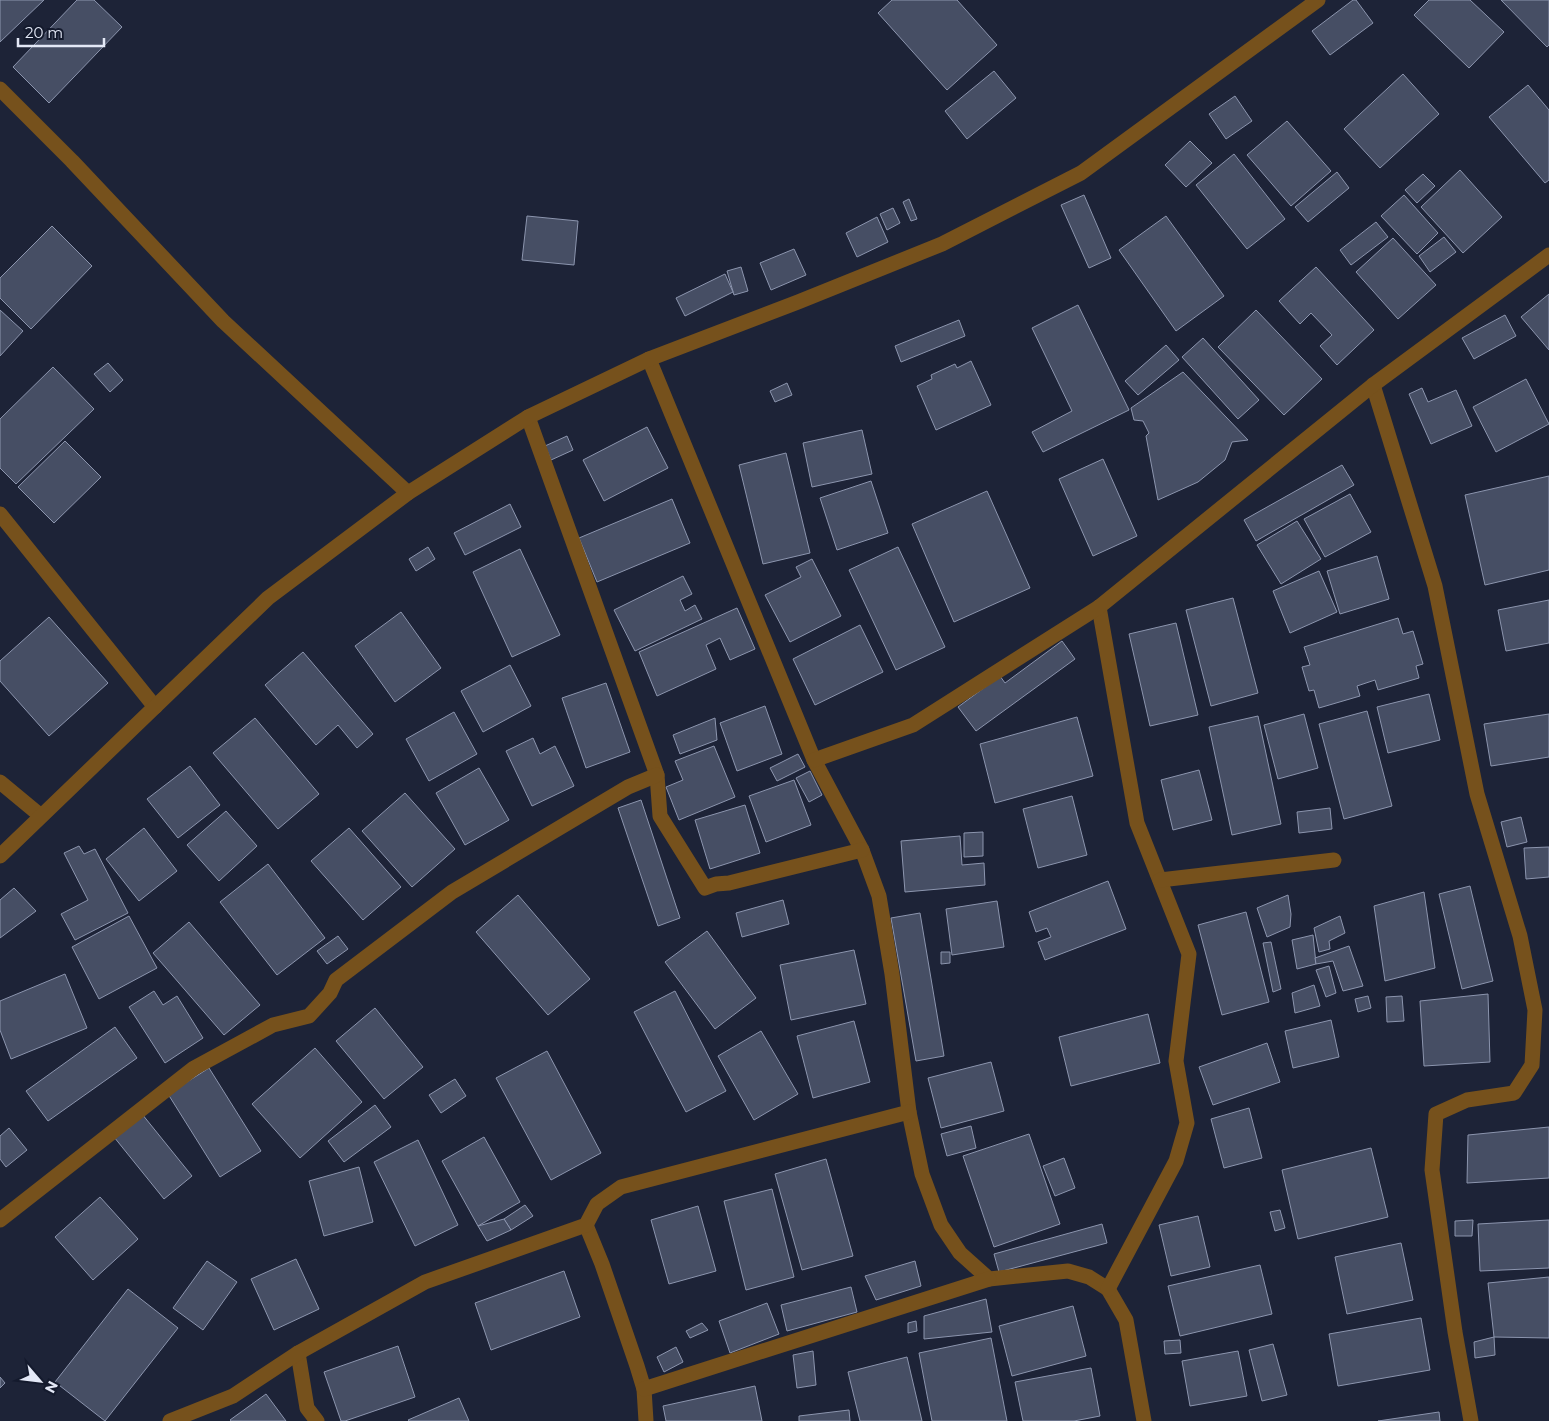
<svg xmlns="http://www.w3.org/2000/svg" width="1549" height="1421" font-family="Montserrat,sans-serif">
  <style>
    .building { fill: #464e64; stroke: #8c95ae }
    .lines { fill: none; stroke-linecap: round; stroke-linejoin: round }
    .minor { stroke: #76511c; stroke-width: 15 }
  </style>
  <rect width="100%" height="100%" fill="#1d2337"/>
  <g class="building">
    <path d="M 0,0 L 44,0 L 0,42 Z"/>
    <path d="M 77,0 L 94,0 L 122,27 L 49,103 L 13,67 Z"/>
    <path d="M 892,0 L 957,0 L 997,45 L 947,90 L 878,13 Z"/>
    <path d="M 1353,0 L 1356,0 L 1373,23 L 1330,55 L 1312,31 Z"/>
    <path d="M 1429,0 L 1470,0 L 1504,32 L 1469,68 L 1414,15 Z"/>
    <path d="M 1501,0 L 1549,0 L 1549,45 L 1547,47 Z"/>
    <path d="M 994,71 L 1016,98 L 967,139 L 945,111 Z"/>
    <path d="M 1403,74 L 1439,114 L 1380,168 L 1344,129 Z"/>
    <path d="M 1528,85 L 1549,110 L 1549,180 L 1545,183 L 1489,117 Z"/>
    <path d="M 1235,96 L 1252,121 L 1226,139 L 1209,114 Z"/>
    <path d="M 1287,121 L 1331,171 L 1291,206 L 1247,155 Z"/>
    <path d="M 1190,141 L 1212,163 L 1186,187 L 1165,165 Z"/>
    <path d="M 1234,154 L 1285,219 L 1247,249 L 1196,185 Z"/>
    <path d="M 1460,170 L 1502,217 L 1463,253 L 1421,207 Z"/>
    <path d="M 1337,172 L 1349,188 L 1308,222 L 1295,207 Z"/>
    <path d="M 1423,174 L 1435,186 L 1417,203 L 1405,190 Z"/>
    <path d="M 1084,195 L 1111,258 L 1089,268 L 1061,205 Z"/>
    <path d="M 1404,195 L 1438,233 L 1417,254 L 1381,216 Z"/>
    <path d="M 909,199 L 917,219 L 911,221 L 903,202 Z"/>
    <path d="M 893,208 L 900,223 L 887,230 L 880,214 Z"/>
    <path d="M 527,216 L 578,221 L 574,265 L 522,260 Z"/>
    <path d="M 1166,216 L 1224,296 L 1176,331 L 1119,250 Z"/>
    <path d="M 877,217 L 888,242 L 857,257 L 846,233 Z"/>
    <path d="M 1376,222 L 1388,237 L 1351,265 L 1340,250 Z"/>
    <path d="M 52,226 L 92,266 L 31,329 L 0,298 L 0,278 Z"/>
    <path d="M 1444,237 L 1456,252 L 1430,272 L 1419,256 Z"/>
    <path d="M 1393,238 L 1436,285 L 1398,319 L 1356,272 Z"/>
    <path d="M 794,249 L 806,275 L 771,290 L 760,263 Z"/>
    <path d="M 741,267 L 748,291 L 734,295 L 727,271 Z"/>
    <path d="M 1316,267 L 1374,330 L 1337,365 L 1320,346 L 1332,335 L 1311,313 L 1300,324 L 1279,301 Z"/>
    <path d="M 725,274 L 733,292 L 685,316 L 676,298 Z"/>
    <path d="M 1549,294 L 1549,350 L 1521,317 Z"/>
    <path d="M 1078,305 L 1129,410 L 1043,452 L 1032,432 L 1072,411 L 1032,328 Z"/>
    <path d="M 0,310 L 23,331 L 0,356 Z"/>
    <path d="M 1256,310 L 1322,379 L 1284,415 L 1218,347 Z"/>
    <path d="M 1505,315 L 1516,336 L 1474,359 L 1462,338 Z"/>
    <path d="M 959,320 L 965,336 L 901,362 L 895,346 Z"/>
    <path d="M 1203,338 L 1259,400 L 1238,419 L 1182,357 Z"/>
    <path d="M 1166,345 L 1179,360 L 1138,395 L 1125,381 Z"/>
    <path d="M 971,361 L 991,405 L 936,430 L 917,386 L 932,379 L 931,375 L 955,364 L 957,368 Z"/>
    <path d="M 108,363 L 123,380 L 110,392 L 94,374 Z"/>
    <path d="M 53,367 L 94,409 L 16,484 L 0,468 L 0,419 Z"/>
    <path d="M 1183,372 L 1248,440 L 1232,442 L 1225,460 L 1198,482 L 1158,500 L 1146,436 L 1149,433 L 1143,421 L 1134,420 L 1131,408 Z"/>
    <path d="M 1526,379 L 1549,424 L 1496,452 L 1473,407 Z"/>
    <path d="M 787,383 L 792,395 L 775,402 L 770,391 Z"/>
    <path d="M 1422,388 L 1428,402 L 1456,390 L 1472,426 L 1431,444 L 1409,394 Z"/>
    <path d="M 647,427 L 668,468 L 604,501 L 583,460 Z"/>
    <path d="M 862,430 L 872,474 L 812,487 L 803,443 Z"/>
    <path d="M 567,436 L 573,450 L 551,460 L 545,446 Z"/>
    <path d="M 65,441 L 101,477 L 54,523 L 18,487 Z"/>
    <path d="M 786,453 L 810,553 L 763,564 L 739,465 Z"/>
    <path d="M 1103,459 L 1137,536 L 1093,556 L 1059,479 Z"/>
    <path d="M 1342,465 L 1354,485 L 1256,541 L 1244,520 Z"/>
    <path d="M 1549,476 L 1549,570 L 1485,585 L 1465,495 Z"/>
    <path d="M 871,481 L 888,533 L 837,550 L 820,498 Z"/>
    <path d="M 987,491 L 1030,588 L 954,622 L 912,524 Z"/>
    <path d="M 1350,494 L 1371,532 L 1325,557 L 1304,519 Z"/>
    <path d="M 672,499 L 690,543 L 597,582 L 579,538 Z"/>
    <path d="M 510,504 L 521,527 L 465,555 L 454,533 Z"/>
    <path d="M 1297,521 L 1321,559 L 1281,584 L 1257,545 Z"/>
    <path d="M 428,547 L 435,559 L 416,571 L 409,559 Z"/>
    <path d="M 898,547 L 945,647 L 896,670 L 849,570 Z"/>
    <path d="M 520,549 L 560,635 L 512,657 L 473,572 Z"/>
    <path d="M 1377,556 L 1389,599 L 1340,614 L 1327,571 Z"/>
    <path d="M 812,559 L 841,616 L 790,642 L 765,595 L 801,577 L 796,567 Z"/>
    <path d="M 1319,571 L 1337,612 L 1290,633 L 1273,591 Z"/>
    <path d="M 683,576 L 692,594 L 680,600 L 685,611 L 695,605 L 702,619 L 635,651 L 614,610 Z"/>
    <path d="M 1233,598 L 1258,693 L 1211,706 L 1186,610 Z"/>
    <path d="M 1549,600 L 1549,643 L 1506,651 L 1498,610 Z"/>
    <path d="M 737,608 L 755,649 L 730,660 L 720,638 L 706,645 L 716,669 L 657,696 L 639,652 Z"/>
    <path d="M 401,612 L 441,668 L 395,702 L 355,646 Z"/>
    <path d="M 49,617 L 108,683 L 49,736 L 0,681 L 0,661 Z"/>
    <path d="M 1398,618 L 1403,634 L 1413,631 L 1423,664 L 1416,666 L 1419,678 L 1378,690 L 1375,680 L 1357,686 L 1360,696 L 1319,708 L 1314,690 L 1309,691 L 1302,667 L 1310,665 L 1304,647 Z"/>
    <path d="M 1176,623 L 1198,715 L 1150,726 L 1129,634 Z"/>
    <path d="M 860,625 L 883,672 L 815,705 L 793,659 Z"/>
    <path d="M 1062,641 L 1075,659 L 976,731 L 958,707 L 1000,676 L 1005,683 Z"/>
    <path d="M 303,652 L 373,734 L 357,748 L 338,725 L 316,745 L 265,685 Z"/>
    <path d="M 510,665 L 531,706 L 483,732 L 461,691 Z"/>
    <path d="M 606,683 L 630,752 L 586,768 L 562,698 Z"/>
    <path d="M 1429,694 L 1440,740 L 1388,753 L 1377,707 Z"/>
    <path d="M 765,706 L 782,754 L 737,771 L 720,723 Z"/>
    <path d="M 1367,711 L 1392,806 L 1344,819 L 1319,724 Z"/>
    <path d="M 454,712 L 477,754 L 429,781 L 406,739 Z"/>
    <path d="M 1304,714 L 1318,768 L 1278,779 L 1264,725 Z"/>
    <path d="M 1549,714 L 1549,757 L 1491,766 L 1484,724 Z"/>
    <path d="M 1258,716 L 1281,824 L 1232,835 L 1209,727 Z"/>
    <path d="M 1077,717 L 1093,776 L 995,803 L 980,744 Z"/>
    <path d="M 255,718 L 319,794 L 278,829 L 213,753 Z"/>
    <path d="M 715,718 L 717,740 L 680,754 L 673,735 Z"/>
    <path d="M 533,738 L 540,754 L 555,746 L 574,786 L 532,806 L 506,751 Z"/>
    <path d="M 714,746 L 735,797 L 679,820 L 666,787 L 683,780 L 675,761 Z"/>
    <path d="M 798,754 L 805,767 L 777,781 L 770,768 Z"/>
    <path d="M 190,766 L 220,805 L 178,838 L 147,799 Z"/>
    <path d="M 479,768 L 509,820 L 465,845 L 436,793 Z"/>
    <path d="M 1199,770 L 1212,820 L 1173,830 L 1161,780 Z"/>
    <path d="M 810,771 L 822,795 L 809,802 L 796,778 Z"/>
    <path d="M 794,780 L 811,825 L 766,842 L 749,796 Z"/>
    <path d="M 405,793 L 455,849 L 412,887 L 362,831 Z"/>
    <path d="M 1072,796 L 1087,855 L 1038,868 L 1023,809 Z"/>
    <path d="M 641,800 L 680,918 L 658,926 L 618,808 Z"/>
    <path d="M 745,805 L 760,853 L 710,869 L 695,820 Z"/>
    <path d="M 1330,808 L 1332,829 L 1299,833 L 1297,812 Z"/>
    <path d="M 226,811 L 257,846 L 219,881 L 187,845 Z"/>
    <path d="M 1521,817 L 1527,842 L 1507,847 L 1501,822 Z"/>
    <path d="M 144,828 L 177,871 L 139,901 L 106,859 Z"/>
    <path d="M 349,828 L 401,887 L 363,920 L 311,861 Z"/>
    <path d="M 983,832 L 983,856 L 964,857 L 964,833 Z"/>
    <path d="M 960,836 L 962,865 L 984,863 L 985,885 L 905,892 L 901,841 Z"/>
    <path d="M 79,846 L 84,854 L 95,849 L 128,913 L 75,940 L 61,914 L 88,900 L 64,853 Z"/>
    <path d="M 1549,847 L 1549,877 L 1526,879 L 1524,848 Z"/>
    <path d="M 268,864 L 325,938 L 277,975 L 220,902 Z"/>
    <path d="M 1108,881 L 1126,929 L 1045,960 L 1038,942 L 1051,937 L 1047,928 L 1036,932 L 1029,912 Z"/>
    <path d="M 1470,886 L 1493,981 L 1462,989 L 1439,894 Z"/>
    <path d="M 14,888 L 36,911 L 0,938 L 0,900 Z"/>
    <path d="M 1424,892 L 1435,968 L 1385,981 L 1374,906 Z"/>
    <path d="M 518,895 L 590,979 L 548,1015 L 476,932 Z"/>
    <path d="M 1288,895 L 1291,914 L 1290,927 L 1267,937 L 1257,908 Z"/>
    <path d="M 783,900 L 789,924 L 742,937 L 736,913 Z"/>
    <path d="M 997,901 L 1004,947 L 952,955 L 946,909 Z"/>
    <path d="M 1246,912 L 1269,1002 L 1222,1015 L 1198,925 Z"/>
    <path d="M 920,913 L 944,1056 L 916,1061 L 891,918 Z"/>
    <path d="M 129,916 L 157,968 L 99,999 L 72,947 Z"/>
    <path d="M 1340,916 L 1345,933 L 1329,941 L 1330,949 L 1319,952 L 1314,928 Z"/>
    <path d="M 189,922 L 260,1005 L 224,1035 L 153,953 Z"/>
    <path d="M 707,931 L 756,998 L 715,1029 L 665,962 Z"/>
    <path d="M 1313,935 L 1316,964 L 1297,969 L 1292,940 Z"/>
    <path d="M 338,936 L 348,949 L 327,964 L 317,951 Z"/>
    <path d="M 1271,942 L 1281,989 L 1273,992 L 1263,943 Z"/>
    <path d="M 1349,946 L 1363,986 L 1343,991 L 1333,961 L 1316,964 L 1315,958 Z"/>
    <path d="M 854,950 L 866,1004 L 791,1020 L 780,965 Z"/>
    <path d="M 941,952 L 950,952 L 950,963 L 941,964 Z"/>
    <path d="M 1329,966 L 1336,993 L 1326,997 L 1316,970 Z"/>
    <path d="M 65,974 L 87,1028 L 11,1059 L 0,1030 L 0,1001 Z"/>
    <path d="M 1314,985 L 1320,1006 L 1295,1013 L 1292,993 Z"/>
    <path d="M 154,991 L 163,1005 L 177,996 L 203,1038 L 165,1063 L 129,1007 Z"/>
    <path d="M 675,991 L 726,1091 L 686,1112 L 634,1012 Z"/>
    <path d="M 1488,994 L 1490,1062 L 1424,1066 L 1420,1001 Z"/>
    <path d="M 1368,996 L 1371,1008 L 1358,1012 L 1355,999 Z"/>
    <path d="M 1402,996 L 1404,1021 L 1387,1022 L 1386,997 Z"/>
    <path d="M 375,1008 L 423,1067 L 384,1099 L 336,1041 Z"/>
    <path d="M 1148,1014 L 1160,1063 L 1071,1086 L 1059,1037 Z"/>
    <path d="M 1331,1020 L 1339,1057 L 1293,1068 L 1285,1031 Z"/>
    <path d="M 854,1021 L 870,1082 L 813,1098 L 797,1036 Z"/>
    <path d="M 115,1027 L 137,1058 L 48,1121 L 26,1091 Z"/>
    <path d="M 761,1031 L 798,1094 L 754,1120 L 718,1056 Z"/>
    <path d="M 1267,1043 L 1280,1082 L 1213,1105 L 1199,1067 Z"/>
    <path d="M 315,1048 L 362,1102 L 300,1158 L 252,1104 Z"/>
    <path d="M 547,1051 L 601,1153 L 551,1180 L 496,1078 Z"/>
    <path d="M 991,1062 L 1004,1111 L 941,1128 L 928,1078 Z"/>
    <path d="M 209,1068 L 261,1151 L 220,1177 L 168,1094 Z"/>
    <path d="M 455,1079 L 466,1096 L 441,1113 L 429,1095 Z"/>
    <path d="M 375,1105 L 391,1127 L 344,1162 L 328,1141 Z"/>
    <path d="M 1249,1108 L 1262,1158 L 1224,1168 L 1211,1119 Z"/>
    <path d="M 142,1114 L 192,1176 L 164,1199 L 114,1137 Z"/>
    <path d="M 971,1126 L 976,1148 L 947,1156 L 941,1134 Z"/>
    <path d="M 1549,1127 L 1549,1178 L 1467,1183 L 1468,1135 Z"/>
    <path d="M 9,1128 L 27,1150 L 6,1167 L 0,1159 L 0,1136 Z"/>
    <path d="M 1029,1134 L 1060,1224 L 994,1247 L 963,1156 Z"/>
    <path d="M 484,1137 L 520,1202 L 478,1226 L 442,1161 Z"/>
    <path d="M 418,1140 L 458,1225 L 415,1246 L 374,1162 Z"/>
    <path d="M 1371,1148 L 1388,1217 L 1298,1239 L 1282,1170 Z"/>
    <path d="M 1064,1158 L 1075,1188 L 1055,1196 L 1043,1166 Z"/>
    <path d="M 826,1159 L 853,1256 L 802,1270 L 775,1174 Z"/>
    <path d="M 359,1167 L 373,1222 L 324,1236 L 309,1181 Z"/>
    <path d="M 772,1189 L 794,1277 L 746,1290 L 724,1201 Z"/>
    <path d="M 100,1197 L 138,1239 L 93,1280 L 55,1237 Z"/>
    <path d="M 525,1205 L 533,1216 L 511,1230 L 504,1219 Z"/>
    <path d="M 698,1206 L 716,1271 L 669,1284 L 651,1220 Z"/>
    <path d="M 1280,1210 L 1285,1228 L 1275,1231 L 1270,1212 Z"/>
    <path d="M 1198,1216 L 1210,1267 L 1171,1276 L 1159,1225 Z"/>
    <path d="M 504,1219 L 511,1230 L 487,1241 L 478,1226 Z"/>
    <path d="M 1473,1220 L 1472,1236 L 1455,1236 L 1455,1221 Z"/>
    <path d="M 1549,1220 L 1549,1268 L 1480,1271 L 1478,1224 Z"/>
    <path d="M 1102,1224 L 1107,1243 L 999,1272 L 994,1254 Z"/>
    <path d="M 1401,1243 L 1413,1300 L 1347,1314 L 1335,1257 Z"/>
    <path d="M 296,1259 L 319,1309 L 274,1330 L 251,1279 Z"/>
    <path d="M 207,1261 L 237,1282 L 203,1330 L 173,1308 Z"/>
    <path d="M 915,1261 L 921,1286 L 876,1300 L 865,1276 Z"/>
    <path d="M 1260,1265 L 1272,1314 L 1180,1336 L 1168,1286 Z"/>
    <path d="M 564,1271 L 580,1317 L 491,1350 L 475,1303 Z"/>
    <path d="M 1549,1277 L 1549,1338 L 1494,1337 L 1488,1283 Z"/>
    <path d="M 851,1287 L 857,1312 L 787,1331 L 781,1305 Z"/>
    <path d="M 128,1289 L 178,1328 L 105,1421 L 55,1382 Z"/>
    <path d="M 986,1299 L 992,1332 L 924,1339 L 924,1316 Z"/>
    <path d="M 767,1303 L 779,1334 L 730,1353 L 719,1321 Z"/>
    <path d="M 1073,1306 L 1086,1356 L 1012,1376 L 999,1326 Z"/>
    <path d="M 1421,1318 L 1430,1370 L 1338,1386 L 1329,1334 Z"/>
    <path d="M 916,1321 L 917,1331 L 908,1333 L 908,1323 Z"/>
    <path d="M 702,1323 L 708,1330 L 690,1338 L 686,1331 Z"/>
    <path d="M 1494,1337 L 1495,1355 L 1475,1358 L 1474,1342 Z"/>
    <path d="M 991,1338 L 1007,1421 L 932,1421 L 919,1353 Z"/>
    <path d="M 1180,1340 L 1181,1353 L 1165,1354 L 1164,1341 Z"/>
    <path d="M 1273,1344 L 1287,1395 L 1262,1401 L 1249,1350 Z"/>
    <path d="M 398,1346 L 415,1397 L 345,1421 L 341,1421 L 324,1372 Z"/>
    <path d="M 676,1347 L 683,1362 L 664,1372 L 657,1357 Z"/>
    <path d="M 813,1351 L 816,1385 L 797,1388 L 793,1355 Z"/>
    <path d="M 1238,1351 L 1247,1396 L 1190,1406 L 1182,1361 Z"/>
    <path d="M 907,1357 L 922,1421 L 860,1421 L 848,1372 Z"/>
    <path d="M 1091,1368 L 1100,1416 L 1074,1421 L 1023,1421 L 1015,1382 Z"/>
    <path d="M 0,1377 L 5,1383 L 0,1388 Z"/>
    <path d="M 755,1386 L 762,1421 L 666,1421 L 663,1406 Z"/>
    <path d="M 266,1394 L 286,1421 L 231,1421 L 230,1420 Z"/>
    <path d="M 459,1398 L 469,1421 L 409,1421 L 408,1420 Z"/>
    <path d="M 849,1410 L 850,1421 L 799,1421 L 799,1416 Z"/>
    <path d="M 1439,1412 L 1440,1421 L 1378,1421 Z"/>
  </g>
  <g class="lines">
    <g class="minor">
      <path d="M 0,89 L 72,161 L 223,321 L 408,493"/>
      <path d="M 649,359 L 814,760 L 862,850 L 879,896 L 892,974 L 909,1112 L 922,1174 L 941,1225 L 960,1253 L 989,1279 L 1068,1271 L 1089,1277 L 1108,1289 L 1126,1320 L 1144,1421"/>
      <path d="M 1373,385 L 1435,586 L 1477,794 L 1520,936 L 1535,1010 L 1532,1065 L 1514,1093 L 1467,1100 L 1436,1114 L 1432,1170 L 1455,1332 L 1471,1421"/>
      <path d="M 528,417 L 657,775 L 660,816 L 705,888 L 716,884 L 729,883 L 862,850"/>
      <path d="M 0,514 L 155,707"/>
      <path d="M 1099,607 L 1137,823 L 1189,954 L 1176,1061 L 1187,1123 L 1176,1161 L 1108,1289"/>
      <path d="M 814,760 L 913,725 L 1099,607 L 1373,385 L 1549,255"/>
      <path d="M 0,782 L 41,816"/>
      <path d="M 0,856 L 268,598 L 408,493 L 528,417 L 649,359 L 798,302 L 942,244 L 1081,173 L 1318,0"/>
      <path d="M 1160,880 L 1334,860"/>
      <path d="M 0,1220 L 194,1068 L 273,1025 L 309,1016 L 330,993 L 336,980 L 452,892 L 628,787 L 657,775"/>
      <path d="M 586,1225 L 602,1264 L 637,1366 L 644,1389 L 646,1421"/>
      <path d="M 298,1353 L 307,1408 L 317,1421"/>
      <path d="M 644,1389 L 989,1279"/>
      <path d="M 170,1421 L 233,1396 L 298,1353 L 425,1282 L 586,1225 L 597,1204 L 621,1187 L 909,1112"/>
    </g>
  </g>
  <g transform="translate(40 1381) rotate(118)" stroke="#141a2d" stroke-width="4" paint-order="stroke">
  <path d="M0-4L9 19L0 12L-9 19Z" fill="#e3e8f6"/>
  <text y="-8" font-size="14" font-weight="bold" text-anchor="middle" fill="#e3e8f6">N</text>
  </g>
  <path d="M18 38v8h86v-8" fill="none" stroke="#e3e8f6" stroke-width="2.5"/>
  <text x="25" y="38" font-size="15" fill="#e3e8f6" stroke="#141a2d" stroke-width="4" paint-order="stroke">20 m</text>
</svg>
